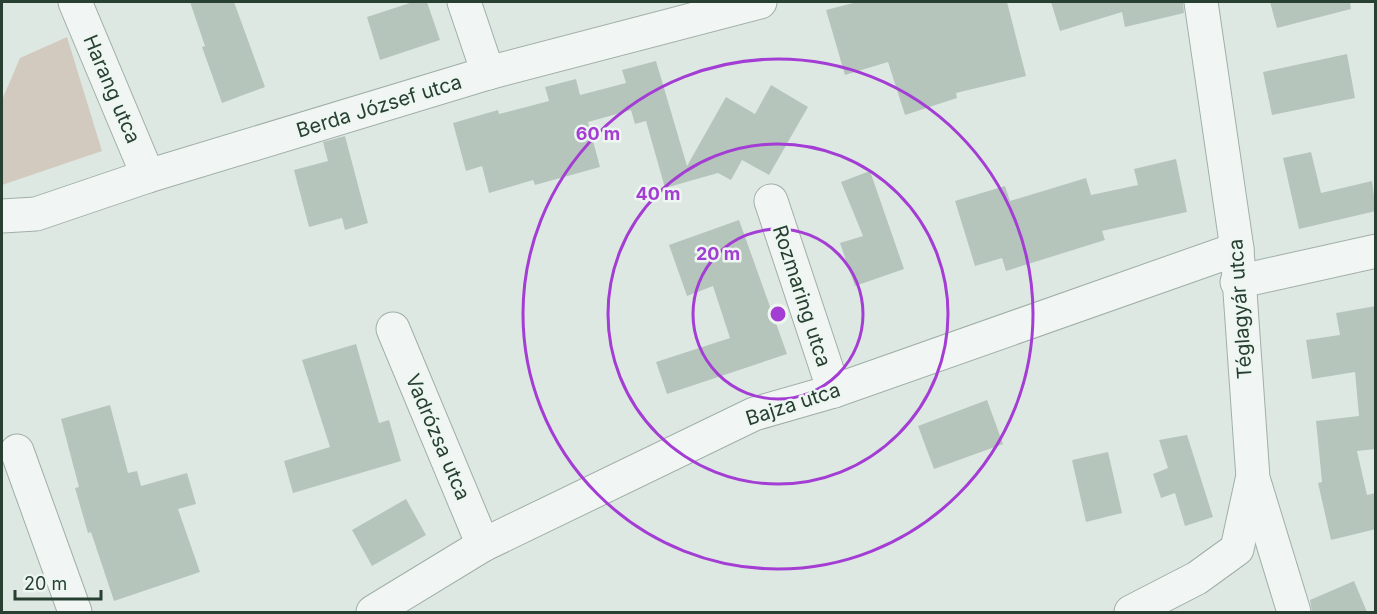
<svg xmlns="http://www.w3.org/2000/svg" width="1377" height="614" font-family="Inter,sans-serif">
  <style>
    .green { fill: #d3cabf }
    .building { fill: #b5c5bc }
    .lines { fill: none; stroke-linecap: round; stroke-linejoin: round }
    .minor-casing { stroke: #a0afa7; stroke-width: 35 }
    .minor { stroke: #f1f6f4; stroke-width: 33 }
    .ring { fill: none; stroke: #a33dd3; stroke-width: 3 }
    .labels { text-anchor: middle; stroke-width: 5; stroke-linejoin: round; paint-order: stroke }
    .street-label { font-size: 20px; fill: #274032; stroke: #eef6f1 }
    .centre { fill: #a33dd3; stroke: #eef6f1; stroke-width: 3 }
    .ring-label { font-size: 18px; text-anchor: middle; font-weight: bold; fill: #a33dd3; stroke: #eef6f1; stroke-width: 5; stroke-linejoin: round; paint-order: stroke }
  </style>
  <rect width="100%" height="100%" fill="#dee8e3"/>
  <path class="green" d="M 67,37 L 102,151 L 2,185 L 2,100 L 20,58 Z"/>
  <g class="building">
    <path d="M 190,2 L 234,2 L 265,87 L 222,103 L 202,47 L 205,46 Z"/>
    <path d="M 413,2 L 427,2 L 440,40 L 380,60 L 367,17 Z"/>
    <path d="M 857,2 L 1007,2 L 1026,76 L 956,93 L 957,98 L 905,115 L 888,62 L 845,75 L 826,10 Z"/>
    <path d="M 1051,2 L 1183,2 L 1184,13 L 1125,27 L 1122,12 L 1060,31 Z"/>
    <path d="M 1270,2 L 1350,2 L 1351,9 L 1277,28 Z"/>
    <path d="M 1347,54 L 1355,98 L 1272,115 L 1263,72 Z"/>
    <path d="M 656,61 L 687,166 L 726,97 L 755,114 L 771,85 L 808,107 L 769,175 L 742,160 L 731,180 L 718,173 L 665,188 L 646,121 L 635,124 L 631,110 L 588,122 L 600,167 L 535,185 L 533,180 L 489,193 L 482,166 L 466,171 L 453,123 L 498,110 L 499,114 L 549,101 L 545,87 L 576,79 L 580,95 L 626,83 L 622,70 Z"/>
    <path d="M 345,136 L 368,223 L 345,230 L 342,218 L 309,227 L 294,170 L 328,161 L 323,142 Z"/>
    <path d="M 1311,152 L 1321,193 L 1372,181 L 1376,211 L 1299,229 L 1283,158 Z"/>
    <path d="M 1176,159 L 1187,212 L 1102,231 L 1105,240 L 1006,271 L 1002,258 L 975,266 L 955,201 L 1005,186 L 1010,201 L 1086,178 L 1091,195 L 1138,185 L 1134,169 Z"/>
    <path d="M 870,171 L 904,269 L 855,286 L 840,243 L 863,236 L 841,182 Z"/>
    <path d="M 739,220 L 787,354 L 667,394 L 656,362 L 730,338 L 713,286 L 687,296 L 669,245 Z"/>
    <path d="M 1376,306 L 1376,449 L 1357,451 L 1367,495 L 1376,493 L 1376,529 L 1331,540 L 1318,483 L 1322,482 L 1316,421 L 1359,416 L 1355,372 L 1312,379 L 1306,340 L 1340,335 L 1336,313 Z"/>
    <path d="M 356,344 L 379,423 L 389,420 L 401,461 L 293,493 L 284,461 L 330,447 L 302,360 Z"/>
    <path d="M 987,400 L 1003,444 L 934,469 L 918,426 Z"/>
    <path d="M 110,405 L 128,473 L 137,471 L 141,486 L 187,473 L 196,504 L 178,509 L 200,572 L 114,601 L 91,532 L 88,533 L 75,488 L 79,487 L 61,419 Z"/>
    <path d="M 1187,435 L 1213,517 L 1185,526 L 1175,493 L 1161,498 L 1153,474 L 1168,468 L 1159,440 Z"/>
    <path d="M 1108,452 L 1122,513 L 1086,522 L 1072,460 Z"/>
    <path d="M 406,499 L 426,535 L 372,566 L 352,530 Z"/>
    <path d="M 1354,581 L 1367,612 L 1312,612 L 1310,600 Z"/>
  </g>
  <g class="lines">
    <g class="minor-casing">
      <g id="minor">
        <path d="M 75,2 L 148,176"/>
        <path d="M 464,2 L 488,73"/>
        <path d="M 1201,2 L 1237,249 L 1253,478 L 1294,612"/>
        <path d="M 771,201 L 834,391"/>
        <path d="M 2,216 L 36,214 L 148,176 L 488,73 L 760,2"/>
        <path d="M 1237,282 L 1376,251"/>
        <path d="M 393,329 L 483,545"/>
        <path d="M 17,451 L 75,612"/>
        <path d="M 373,612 L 483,545 L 754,414 L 834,391 L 1237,249"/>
        <path d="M 1131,612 L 1197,578 L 1237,549 L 1252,480"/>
      </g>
    </g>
    <use href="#minor" class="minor"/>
  </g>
  <g class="ring">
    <circle cx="778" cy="314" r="85"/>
    <circle cx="778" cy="314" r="170"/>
    <circle cx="778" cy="314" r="255"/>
  </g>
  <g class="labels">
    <g class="street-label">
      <text transform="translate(112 89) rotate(67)" y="7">Harang utca</text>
      <text transform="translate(379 106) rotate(-17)" y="7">Berda József utca</text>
      <text transform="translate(802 296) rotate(72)" y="7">Rozmaring utca</text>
      <text transform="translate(1240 309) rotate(-94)" y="7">Téglagyár utca</text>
      <text transform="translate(793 404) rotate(-18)" y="7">Bajza utca</text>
      <text transform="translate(438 437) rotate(67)" y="7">Vadrózsa utca</text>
    </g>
  </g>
  <circle cx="778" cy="314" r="9" class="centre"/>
  <g class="ring-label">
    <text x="598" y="140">60 m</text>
    <text x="658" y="200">40 m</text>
    <text x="718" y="260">20 m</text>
  </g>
  <rect width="1377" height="614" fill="none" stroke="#274032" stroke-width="6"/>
  <path d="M15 590v9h86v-9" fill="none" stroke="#274032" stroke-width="3"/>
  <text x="24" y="590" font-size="18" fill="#274032" stroke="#eef6f1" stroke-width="4.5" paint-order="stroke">20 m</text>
</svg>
